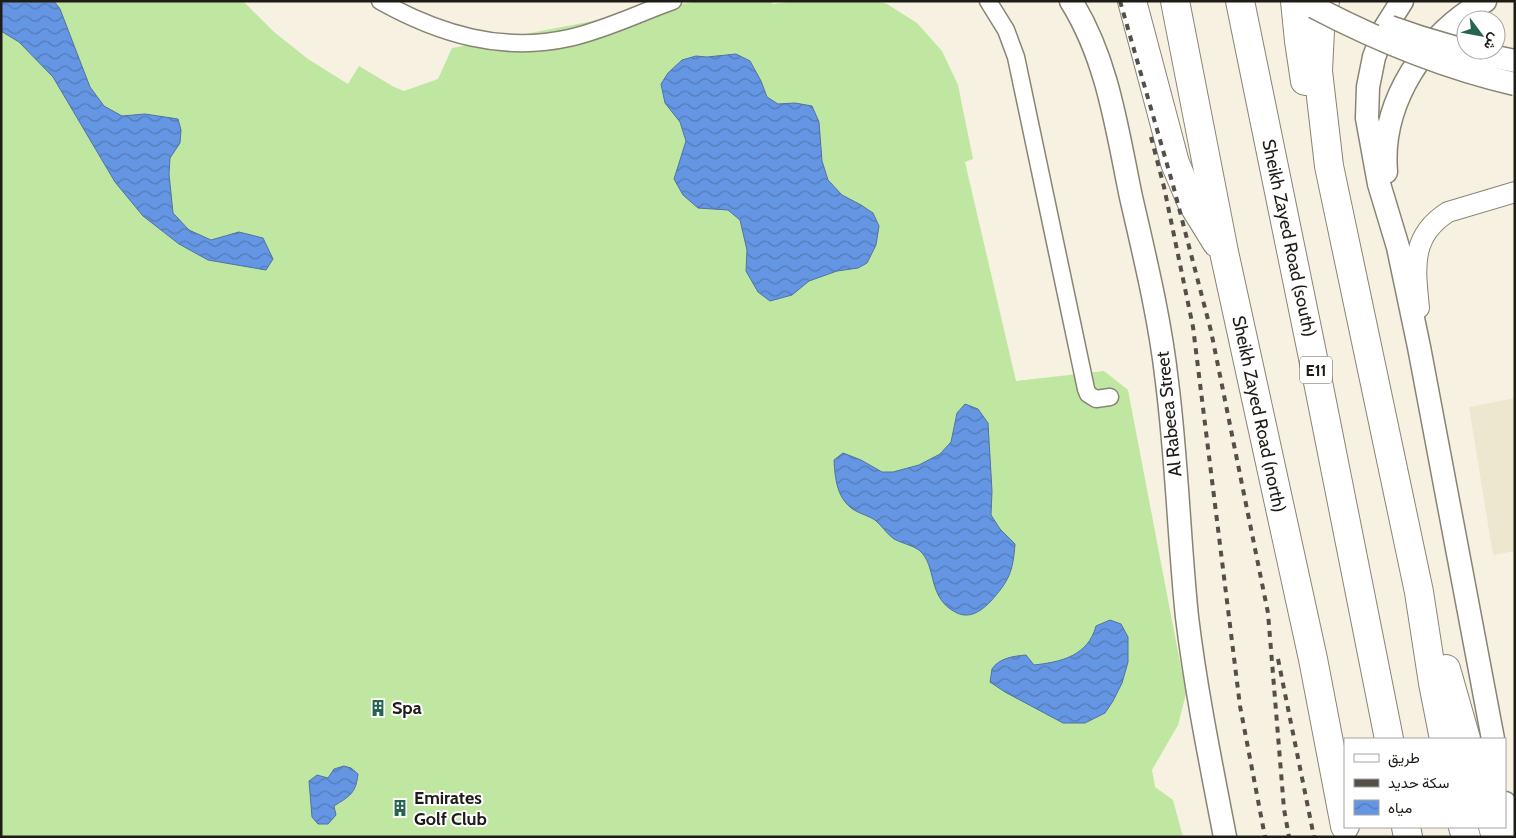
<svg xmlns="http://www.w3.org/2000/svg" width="1516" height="838" font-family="Cabin,Vazirmatn,sans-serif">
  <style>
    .built { fill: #eee7cf }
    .grass { fill: #bfe7a2 }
    .water { fill: url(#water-waves); stroke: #5071a6 }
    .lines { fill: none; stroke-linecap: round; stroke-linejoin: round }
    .minor-casing { stroke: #888475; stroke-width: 19 }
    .tertiary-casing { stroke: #888475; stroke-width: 22 }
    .secondary-casing { stroke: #888475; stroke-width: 25 }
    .motorway-casing { stroke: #888475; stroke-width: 30 }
    .minor { stroke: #fff; stroke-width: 16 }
    .tertiary { stroke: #fff; stroke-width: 20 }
    .secondary { stroke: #fff; stroke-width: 22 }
    .motorway { stroke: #fff; stroke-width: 28 }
    .rail { stroke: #525048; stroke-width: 4; stroke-dasharray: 6 6; stroke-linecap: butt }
    .secondary-bridge-casing { stroke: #888475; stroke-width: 25; stroke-linecap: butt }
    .secondary-bridge { stroke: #fff; stroke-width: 22 }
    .labels { text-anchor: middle; stroke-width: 4; stroke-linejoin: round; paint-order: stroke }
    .shield { fill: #fff; stroke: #62605d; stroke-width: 1 }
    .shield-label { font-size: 16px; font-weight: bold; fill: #1e1c17 }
    .street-label { font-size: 18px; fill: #1e1c17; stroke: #fff }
    .poi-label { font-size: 18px; font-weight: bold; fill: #1e1c17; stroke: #fff; text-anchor: start }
  </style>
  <defs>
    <pattern id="water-waves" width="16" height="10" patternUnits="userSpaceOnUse" patternTransform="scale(1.25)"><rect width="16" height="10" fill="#6596e3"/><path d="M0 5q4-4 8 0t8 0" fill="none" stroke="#537ab7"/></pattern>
  </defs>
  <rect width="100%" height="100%" fill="#f6f1e1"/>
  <path class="built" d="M 1515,398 L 1515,551 L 1493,555 L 1469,407 Z"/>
  <path class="grass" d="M 1,1 L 243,1 L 274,32 L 308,59 L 348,84 L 359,66 L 394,87 L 404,91 L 438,79 L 452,48 L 698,1 L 771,1 L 773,4 L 796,1 L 876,1 L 887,4 L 917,23 L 942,51 L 958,85 L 973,159 L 965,162 L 1016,381 L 1104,371 L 1128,390 L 1186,694 L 1178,725 L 1152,770 L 1155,787 L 1173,800 L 1183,837 L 1,837 Z"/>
  <g class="water">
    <path d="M 1,1 L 54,1 L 60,9 L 90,87 L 104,106 L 122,116 L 145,114 L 178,119 L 181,130 L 180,143 L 170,158 L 169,174 L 173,213 L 189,230 L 211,240 L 239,232 L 263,238 L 273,259 L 266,270 L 208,260 L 179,244 L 143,216 L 115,182 L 53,77 L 19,42 L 1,31 Z"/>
    <path d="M 736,54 L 750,61 L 761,81 L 767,97 L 778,104 L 795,103 L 812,106 L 819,122 L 822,161 L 828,180 L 842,195 L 861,205 L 873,213 L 879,226 L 876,245 L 867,263 L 858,268 L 837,271 L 809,281 L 792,295 L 770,301 L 758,292 L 746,271 L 747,250 L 740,220 L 728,210 L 698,208 L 683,195 L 674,179 L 686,141 L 680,122 L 665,103 L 661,84 L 668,73 L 682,60 L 696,56 L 707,57 Z"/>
    <path d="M 965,404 L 978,409 L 988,423 L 992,491 L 991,515 L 1000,529 L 1015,544 C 1013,572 1009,581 990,602 C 981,611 970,619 957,613 C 926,598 938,566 919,550 C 912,545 901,543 894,539 C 887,534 882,526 875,520 C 869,516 861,514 854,510 C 837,499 835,479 834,460 L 843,453 L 861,460 L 882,472 L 893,472 L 919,465 L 940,454 L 951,442 L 957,413 Z"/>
    <path d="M 1110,620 L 1121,624 L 1128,637 L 1128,662 L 1122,683 L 1113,701 L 1105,713 L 1085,723 L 1063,723 L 1005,692 L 990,682 C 991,678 991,673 992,669 C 999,658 1014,656 1026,655 L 1034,665 C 1061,662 1088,656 1096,626 Z"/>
    <path d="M 344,766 L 351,768 L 358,774 C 356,793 350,796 334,806 L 336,815 L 328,824 L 318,824 L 312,817 L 309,781 L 317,775 L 328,778 L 334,769 Z"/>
  </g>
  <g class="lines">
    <g class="minor-casing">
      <g id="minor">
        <path d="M 380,1 C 439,34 502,53 569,38 C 605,30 639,13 673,1"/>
        <path d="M 988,1 L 1006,30 L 1016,57 L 1086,389 L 1088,394 L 1096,399 L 1110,397"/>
      </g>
    </g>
    <g class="tertiary-casing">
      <path id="tertiary" d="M 1419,308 C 1415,268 1410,236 1448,212 L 1515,192"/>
    </g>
    <g class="secondary-casing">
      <g id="secondary">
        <path d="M 1071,1 C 1108,60 1117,130 1131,197 C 1145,258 1160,319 1167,382 C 1177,460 1179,539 1187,617 C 1196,691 1211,764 1225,837"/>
        <path d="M 1402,1 L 1385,28 L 1374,57 L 1368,87 L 1367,118 L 1379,184 L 1398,247 L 1419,347 L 1493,739"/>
        <path d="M 1386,172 C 1380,102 1426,34 1485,1"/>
        <path d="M 1505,803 L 1511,837"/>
      </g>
    </g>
    <g class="motorway-casing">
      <g id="motorway">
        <path d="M 1132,1 L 1175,163 L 1191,201 L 1217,243"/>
        <path d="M 1175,1 L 1224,252 L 1313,659 L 1345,826"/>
        <path d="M 1240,1 L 1320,392 L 1389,739"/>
        <path d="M 1295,1 L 1299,41 L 1305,81"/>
        <path d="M 1325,1 L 1320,30 L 1318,71 L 1329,166 L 1419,592 L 1433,683 L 1444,739"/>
        <path d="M 1446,669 L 1466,739"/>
        <path d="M 1406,827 L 1408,837"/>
        <path d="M 1463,827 L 1466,837"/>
        <path d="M 1493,827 L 1496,837"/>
      </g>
    </g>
    <use href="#minor" class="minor"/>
    <use href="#tertiary" class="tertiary"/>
    <use href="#secondary" class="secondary"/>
    <use href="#motorway" class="motorway"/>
    <g class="rail">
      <path d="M 1120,1 L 1173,185 L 1211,331 L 1268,613 L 1284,809 L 1289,837"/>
      <path d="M 1151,137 L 1164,187 L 1193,327 L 1240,706 L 1265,837"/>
      <path d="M 1278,659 L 1314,837"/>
    </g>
    <g class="secondary-bridge-casing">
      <g id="secondary-bridge">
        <path d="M 1314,7 C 1377,40 1445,68 1515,84"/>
        <path d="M 1390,27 C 1431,42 1472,53 1515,61"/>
      </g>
    </g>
    <use href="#secondary-bridge" class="secondary-bridge"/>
  </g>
  <defs>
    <g id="building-bare" transform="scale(1.35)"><path d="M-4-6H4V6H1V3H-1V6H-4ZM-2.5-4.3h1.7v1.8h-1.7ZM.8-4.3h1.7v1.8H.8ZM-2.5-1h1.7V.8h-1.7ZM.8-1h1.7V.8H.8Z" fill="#276450" stroke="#fff" stroke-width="2.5" paint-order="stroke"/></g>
  </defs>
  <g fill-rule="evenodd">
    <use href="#building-bare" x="378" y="708"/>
    <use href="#building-bare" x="400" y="808"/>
  </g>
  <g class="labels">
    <rect class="shield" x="1300" y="356.5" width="32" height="27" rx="4"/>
    <g class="shield-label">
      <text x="1316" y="376">E11</text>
    </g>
    <g class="street-label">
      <text transform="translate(1289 238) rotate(78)" y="6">Sheikh Zayed Road (south)</text>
      <text transform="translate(1169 414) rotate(-96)" y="6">Al Rabeea Street</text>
      <text transform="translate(1259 414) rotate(78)" y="6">Sheikh Zayed Road (north)</text>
    </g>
    <g class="poi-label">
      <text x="392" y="714">Spa</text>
      <text x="414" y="804">Emirates<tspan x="414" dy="21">Golf Club</tspan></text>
    </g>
  </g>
  <rect width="1516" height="838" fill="none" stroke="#1e1c17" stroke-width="5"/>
  <rect x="1344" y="738" width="162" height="90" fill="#ffffff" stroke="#a5a4a2"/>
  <rect x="1354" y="754" width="25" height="8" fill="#ffffff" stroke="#a5a4a2"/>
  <text x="1388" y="763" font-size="15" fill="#1e1c17">طريق</text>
  <rect x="1354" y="779" width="25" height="8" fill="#525048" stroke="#a5a4a2"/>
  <text x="1388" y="788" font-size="15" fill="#1e1c17">سكة حديد</text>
  <rect x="1354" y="800" width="25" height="15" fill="url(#water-waves)" stroke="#a5a4a2"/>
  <text x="1388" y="813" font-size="15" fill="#1e1c17">مياه</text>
  <g transform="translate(1481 35) rotate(122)"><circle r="24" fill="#ffffff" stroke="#a5a4a2"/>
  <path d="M0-4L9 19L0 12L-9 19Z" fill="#276450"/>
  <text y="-8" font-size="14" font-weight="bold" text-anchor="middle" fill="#1e1c17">ش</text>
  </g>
</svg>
